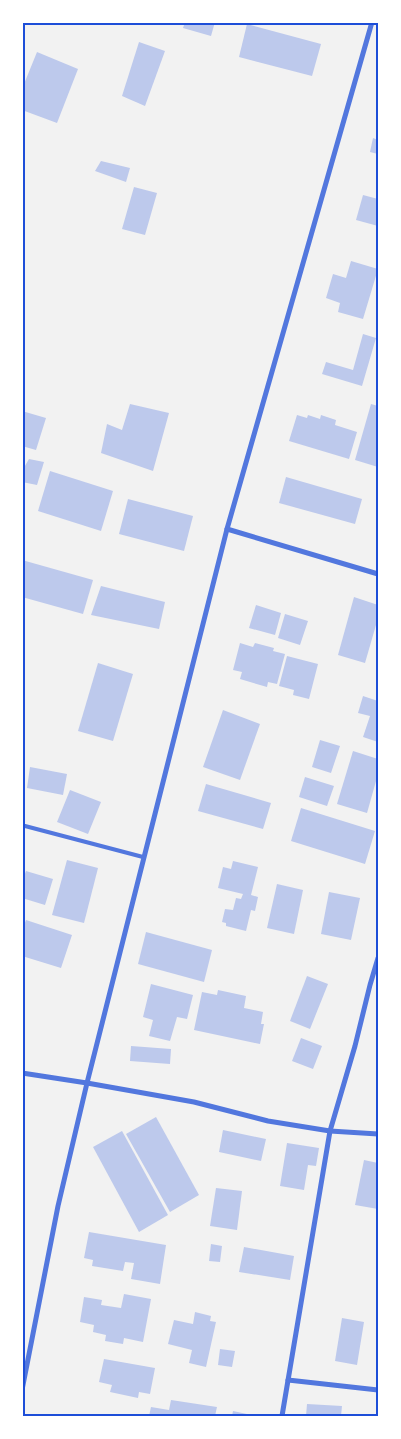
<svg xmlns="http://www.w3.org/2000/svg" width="401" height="1439" font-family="Arial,sans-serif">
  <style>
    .building { fill: #bdc9ec }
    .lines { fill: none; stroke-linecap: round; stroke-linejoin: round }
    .service { stroke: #5277de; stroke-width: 4 }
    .minor { stroke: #5277de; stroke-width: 5 }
    .neatline { fill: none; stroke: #1d4ed8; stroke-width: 2 }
  </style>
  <rect width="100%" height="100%" fill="#f2f2f2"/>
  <g class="building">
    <path d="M 185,22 L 215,22 L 211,36 L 183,28 Z"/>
    <path d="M 247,24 L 321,44 L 312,76 L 239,57 Z"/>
    <path d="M 139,42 L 165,51 L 145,106 L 122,96 Z"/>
    <path d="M 37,52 L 78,69 L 57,123 L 22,110 L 22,89 Z"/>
    <path d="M 373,138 L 378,140 L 378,154 L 370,152 Z"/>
    <path d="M 101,161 L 130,168 L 126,182 L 95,171 Z"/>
    <path d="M 134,187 L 157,193 L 145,235 L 122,229 Z"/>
    <path d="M 363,195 L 378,199 L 378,226 L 356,220 Z"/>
    <path d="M 351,261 L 378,269 L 363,319 L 338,312 L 340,303 L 326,298 L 333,274 L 346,278 Z"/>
    <path d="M 363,334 L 376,338 L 362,386 L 322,374 L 326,362 L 353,370 Z"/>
    <path d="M 130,404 L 169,413 L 153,471 L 101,453 L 107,424 L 122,430 Z"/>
    <path d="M 371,404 L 378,406 L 378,467 L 355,460 Z"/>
    <path d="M 22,411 L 46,418 L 36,450 L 22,446 Z"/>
    <path d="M 297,415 L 307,418 L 308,415 L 320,419 L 321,415 L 336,420 L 335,425 L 357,432 L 349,459 L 289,441 Z"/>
    <path d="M 29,459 L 44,462 L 37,485 L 22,482 L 22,471 Z"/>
    <path d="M 50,471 L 113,491 L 101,531 L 38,511 Z"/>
    <path d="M 286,477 L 362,499 L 355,524 L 279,503 Z"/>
    <path d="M 128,499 L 193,516 L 184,551 L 119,534 Z"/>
    <path d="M 22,560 L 93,580 L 83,614 L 22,597 Z"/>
    <path d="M 101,586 L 165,602 L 159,629 L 91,615 Z"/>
    <path d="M 354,597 L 378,605 L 378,618 L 365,663 L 338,655 Z"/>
    <path d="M 256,605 L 281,613 L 275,635 L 249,628 Z"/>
    <path d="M 285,614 L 308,621 L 300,645 L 278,638 Z"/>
    <path d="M 240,643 L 253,647 L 255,643 L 274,648 L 273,651 L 285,654 L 277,684 L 268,682 L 267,687 L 240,679 L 242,672 L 233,670 Z"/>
    <path d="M 287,656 L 318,664 L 309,699 L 293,695 L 294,690 L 279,686 Z"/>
    <path d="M 98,663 L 133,674 L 113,741 L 78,731 Z"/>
    <path d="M 363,696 L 378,701 L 378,742 L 363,737 L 370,716 L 358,713 Z"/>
    <path d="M 223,710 L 260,724 L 240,780 L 203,767 Z"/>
    <path d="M 320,740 L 340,746 L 331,773 L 312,767 Z"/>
    <path d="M 353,751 L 378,759 L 378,774 L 367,813 L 337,804 Z"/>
    <path d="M 30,767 L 67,774 L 63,795 L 27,788 Z"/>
    <path d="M 305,777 L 334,786 L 327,806 L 299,797 Z"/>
    <path d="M 206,784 L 271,803 L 263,829 L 198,811 Z"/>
    <path d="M 70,790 L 101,802 L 88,834 L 57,822 Z"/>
    <path d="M 301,808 L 375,831 L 365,864 L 291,841 Z"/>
    <path d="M 67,860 L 98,868 L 84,923 L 52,915 Z"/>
    <path d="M 233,861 L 258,867 L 251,895 L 258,897 L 255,911 L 251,910 L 246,931 L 226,926 L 226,923 L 222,922 L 225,909 L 233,910 L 236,898 L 241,899 L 243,894 L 218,888 L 223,867 L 231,869 Z"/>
    <path d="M 26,871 L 53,879 L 45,905 L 22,898 L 22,882 Z"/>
    <path d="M 277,884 L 303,890 L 294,934 L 267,928 Z"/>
    <path d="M 329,892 L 360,898 L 351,940 L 321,934 Z"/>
    <path d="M 26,920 L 72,935 L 61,968 L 22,956 L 22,931 Z"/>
    <path d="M 146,932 L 212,950 L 204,982 L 138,964 Z"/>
    <path d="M 307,976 L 328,984 L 310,1029 L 290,1021 Z"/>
    <path d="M 151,984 L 193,995 L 187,1019 L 177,1017 L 170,1041 L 149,1036 L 153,1020 L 143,1017 Z"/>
    <path d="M 218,990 L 246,996 L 244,1008 L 263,1012 L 261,1024 L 264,1024 L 260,1044 L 194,1030 L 202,992 L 217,995 Z"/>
    <path d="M 301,1038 L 322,1046 L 313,1069 L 292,1061 Z"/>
    <path d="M 131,1046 L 171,1049 L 170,1064 L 130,1061 Z"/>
    <path d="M 156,1117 L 199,1195 L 170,1212 L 126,1134 Z"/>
    <path d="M 223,1130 L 266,1139 L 261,1161 L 219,1152 Z"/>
    <path d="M 122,1131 L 168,1215 L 139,1232 L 93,1147 Z"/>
    <path d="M 287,1143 L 319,1148 L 316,1166 L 308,1165 L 304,1190 L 280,1186 Z"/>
    <path d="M 364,1160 L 378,1163 L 378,1209 L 355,1205 Z"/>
    <path d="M 216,1188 L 242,1191 L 237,1230 L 210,1226 Z"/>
    <path d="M 89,1232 L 166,1245 L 160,1284 L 131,1279 L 134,1263 L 125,1262 L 123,1271 L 92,1266 L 93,1260 L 84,1258 Z"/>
    <path d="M 211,1244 L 222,1246 L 220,1262 L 209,1261 Z"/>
    <path d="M 244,1247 L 294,1256 L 290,1280 L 239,1272 Z"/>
    <path d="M 124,1294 L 151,1299 L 143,1342 L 124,1338 L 123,1344 L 105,1341 L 106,1335 L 93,1332 L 94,1325 L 80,1322 L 84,1297 L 102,1300 L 101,1305 L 121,1308 Z"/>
    <path d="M 195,1312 L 211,1316 L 210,1321 L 216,1322 L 206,1367 L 189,1363 L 192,1350 L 168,1344 L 174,1320 L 193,1324 Z"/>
    <path d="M 342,1318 L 364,1322 L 357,1365 L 335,1361 Z"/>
    <path d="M 220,1349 L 235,1351 L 232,1367 L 218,1365 Z"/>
    <path d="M 104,1359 L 155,1368 L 150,1394 L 139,1392 L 138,1398 L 110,1392 L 112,1385 L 99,1382 Z"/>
    <path d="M 171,1400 L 217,1407 L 215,1416 L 149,1416 L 151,1407 L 169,1410 Z"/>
    <path d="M 307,1404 L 342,1406 L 341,1416 L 306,1416 Z"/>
    <path d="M 233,1411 L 256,1416 L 232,1416 Z"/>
  </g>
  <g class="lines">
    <path class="service" d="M 25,826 L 143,857"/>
    <g class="minor">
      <path d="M 227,529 L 378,574"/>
      <path d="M 22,1073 L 87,1083 L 194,1102 L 268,1121 L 330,1131 L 378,1134"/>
      <path d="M 288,1380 L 378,1390"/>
      <path d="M 22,1390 L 58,1206 L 87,1083 L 227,529 L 372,22"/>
      <path d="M 282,1416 L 330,1131 L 355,1046 L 370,985 L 378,958"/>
    </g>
  </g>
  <rect width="401" height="1439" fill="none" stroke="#ffffff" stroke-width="48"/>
  <rect x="24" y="24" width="353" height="1391" class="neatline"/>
</svg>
